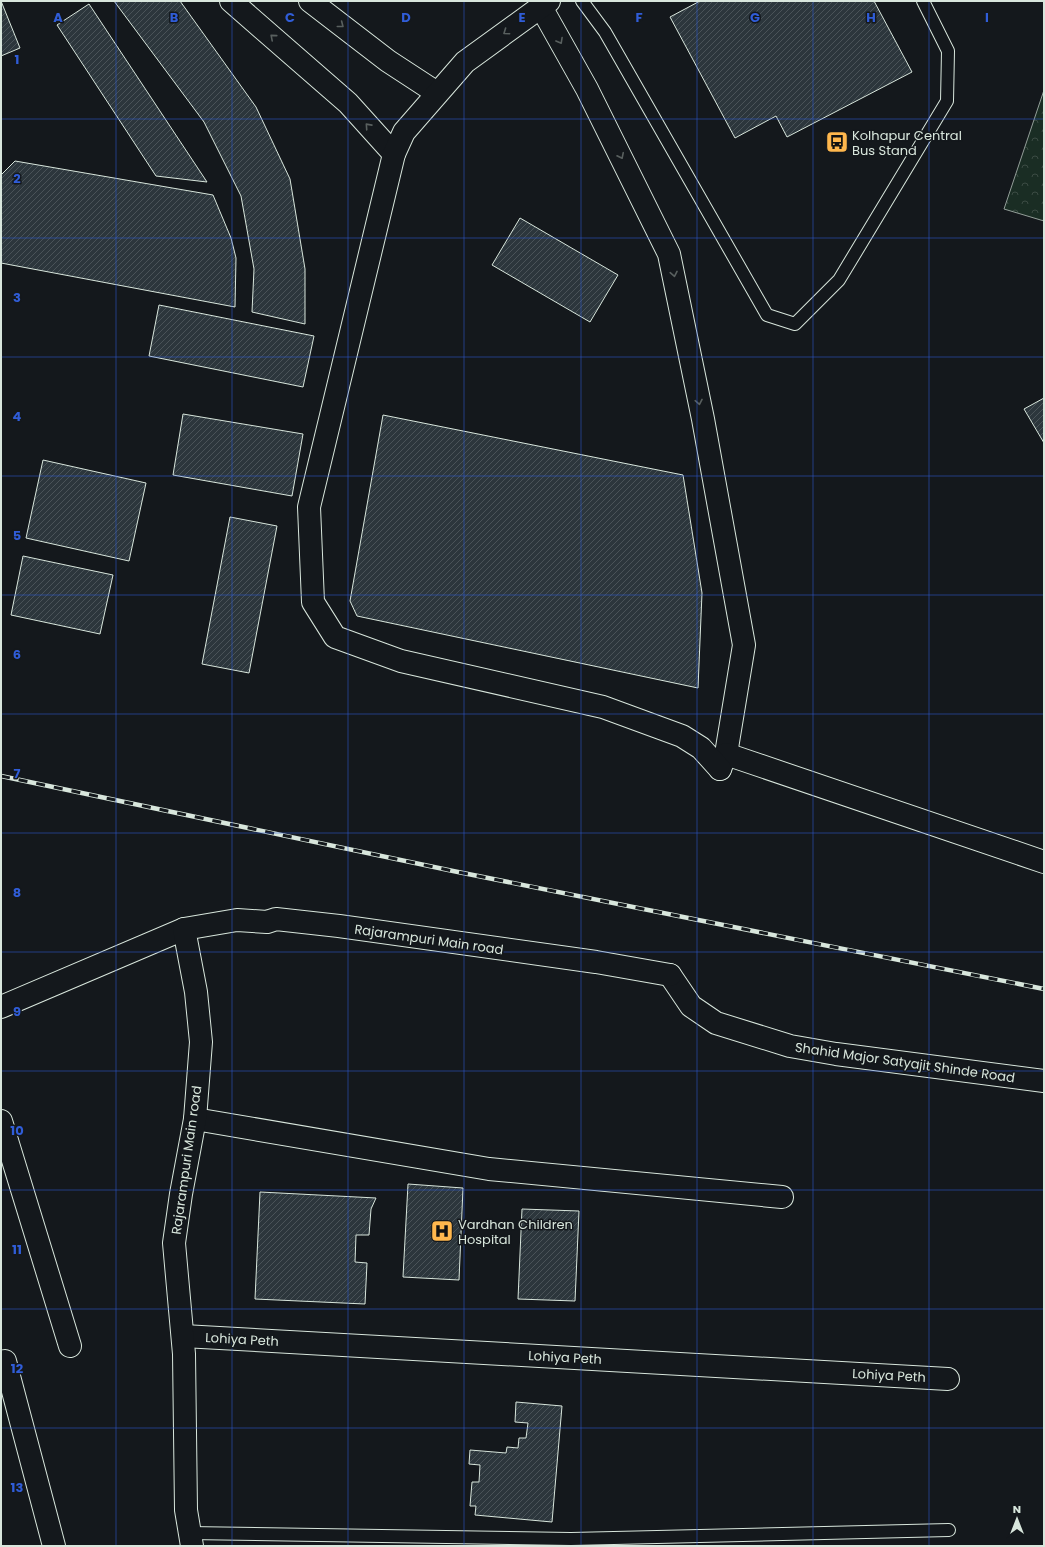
<svg xmlns="http://www.w3.org/2000/svg" width="1045" height="1547" font-family="Poppins,sans-serif">
  <style>
    .park { fill: url(#park-crowns); stroke: #939e99 }
    .building { fill: url(#building-hatch); stroke: #d8e6dc }
    .lines { fill: none; stroke-linecap: round; stroke-linejoin: round }
    .service-casing { stroke: #d8e6dc; stroke-width: 14 }
    .minor-casing { stroke: #d8e6dc; stroke-width: 24 }
    .tertiary-casing { stroke: #d8e6dc; stroke-width: 24 }
    .service { stroke: #14181c; stroke-width: 12 }
    .minor { stroke: #14181c; stroke-width: 22 }
    .tertiary { stroke: #14181c; stroke-width: 22 }
    .rail-casing { stroke: #d8e6dc; stroke-width: 4.5 }
    .rail { stroke: #14181c; stroke-width: 3; stroke-dasharray: 9; stroke-linecap: butt }
    .oneway { stroke: #59605f }
    .grid { fill: none; stroke: #305dd8; stroke-width: 1; stroke-opacity: 0.55 }
    .labels { text-anchor: middle; stroke-width: 3; stroke-linejoin: round; paint-order: stroke }
    .poi-label { font-size: 13px; fill: #d8e6dc; stroke: #14181c; text-anchor: start }
    .street-label { font-size: 13px; fill: #d8e6dc; stroke: #14181c }
    .grid-label { font-size: 13px; text-anchor: middle; font-weight: bold; fill: #305dd8; stroke: #14181c; stroke-width: 3; stroke-linejoin: round; paint-order: stroke }
  </style>
  <defs>
    <pattern id="park-crowns" width="20" height="18" patternUnits="userSpaceOnUse"><rect width="20" height="18" fill="#1a2d24"/><path d="M2 6a3 3 0 1 1 6 0M12 15a3 3 0 1 1 6 0" fill="none" stroke="#3b4b43"/></pattern>
    <pattern id="building-hatch" width="6" height="6" patternUnits="userSpaceOnUse"><rect width="6" height="6" fill="#2c363c"/><path d="M-1 1l2-2M0 6l6-6M5 7l2-2" fill="none" stroke="#4a5358"/></pattern>
  </defs>
  <rect width="100%" height="100%" fill="#14181c"/>
  <path class="park" d="M 1044,90 L 1044,221 L 1004,209 Z"/>
  <g class="building">
    <path d="M 1,1 L 20,48 L 1,56 Z"/>
    <path d="M 114,1 L 180,1 L 256,107 L 290,179 L 305,269 L 305,324 L 252,312 L 254,269 L 241,196 L 204,122 Z"/>
    <path d="M 700,1 L 874,1 L 912,72 L 787,137 L 776,116 L 735,138 L 670,17 Z"/>
    <path d="M 89,4 L 207,182 L 156,176 L 57,25 Z"/>
    <path d="M 15,161 L 213,195 L 231,238 L 236,258 L 235,307 L 1,263 L 1,175 Z"/>
    <path d="M 520,218 L 618,275 L 590,322 L 492,265 Z"/>
    <path d="M 159,305 L 314,336 L 303,387 L 149,356 Z"/>
    <path d="M 1044,398 L 1044,443 L 1024,409 Z"/>
    <path d="M 183,414 L 303,434 L 292,496 L 173,475 Z"/>
    <path d="M 383,415 L 683,475 L 702,593 L 698,688 L 357,616 L 350,601 Z"/>
    <path d="M 43,460 L 146,483 L 129,561 L 26,538 Z"/>
    <path d="M 230,517 L 277,526 L 249,673 L 202,664 Z"/>
    <path d="M 23,556 L 113,575 L 100,634 L 11,615 Z"/>
    <path d="M 408,1184 L 463,1188 L 459,1280 L 403,1277 Z"/>
    <path d="M 260,1192 L 376,1198 L 371,1209 L 369,1235 L 356,1235 L 355,1262 L 367,1263 L 365,1304 L 255,1299 Z"/>
    <path d="M 522,1209 L 579,1211 L 575,1301 L 518,1299 Z"/>
    <path d="M 516,1402 L 562,1406 L 552,1522 L 475,1515 L 476,1506 L 470,1506 L 472,1482 L 479,1482 L 480,1465 L 469,1464 L 470,1450 L 506,1453 L 507,1447 L 518,1448 L 519,1438 L 526,1438 L 528,1423 L 515,1422 Z"/>
  </g>
  <g class="lines">
    <g class="service-casing">
      <g id="service">
        <path d="M 582,1 L 605,32 L 767,315 L 795,324 L 839,280 L 947,101 L 948,51 L 923,1"/>
        <path d="M 189,1533 L 571,1539 L 949,1530"/>
      </g>
    </g>
    <g class="minor-casing">
      <g id="minor">
        <path d="M 541,7 L 587,89 L 669,254 L 703,419 L 744,645 L 726,754 L 720,769"/>
        <path d="M 726,754 L 1044,862"/>
        <path d="M 670,975 L 691,1006 L 716,1023 L 790,1046 L 836,1054 L 1044,1081"/>
        <path d="M 195,1119 L 489,1169 L 782,1197"/>
        <path d="M 1,1121 L 70,1346"/>
        <path d="M 183,1336 L 948,1379"/>
        <path d="M 5,1361 L 54,1546"/>
      </g>
    </g>
    <g class="tertiary-casing">
      <g id="tertiary">
        <path d="M 231,1 L 348,103 L 394,154"/>
        <path d="M 310,1 L 388,61 L 437,93"/>
        <path d="M 549,1 L 465,62 L 404,132 L 394,154 L 309,507 L 313,602 L 335,637 L 401,661 L 603,707 L 682,736 L 701,748 L 720,769"/>
        <path d="M 1,1007 L 184,929"/>
        <path d="M 192,1546 L 186,1510 L 184,1354 L 174,1243 L 181,1194 L 195,1119 L 201,1042 L 196,992 L 184,929 L 237,920 L 267,922 L 276,919 L 339,926 L 596,962 L 670,975"/>
      </g>
    </g>
    <use href="#service" class="service"/>
    <use href="#minor" class="minor"/>
    <use href="#tertiary" class="tertiary"/>
    <g class="rail-casing">
      <path id="rail" d="M 1,776 L 453,871 L 1044,989"/>
    </g>
    <use href="#rail" class="rail"/>
  </g>
  <defs><path id="oneway-chevron" d="M-2-3.5L2.5 0L-2 3.5" fill="none" stroke-width="1.6" stroke-linecap="round" stroke-linejoin="round"/></defs>
  <g class="oneway">
    <use href="#oneway-chevron" transform="translate(341 25) rotate(38)"/>
    <use href="#oneway-chevron" transform="translate(506 32) rotate(145)"/>
    <use href="#oneway-chevron" transform="translate(273 37) rotate(-139)"/>
    <use href="#oneway-chevron" transform="translate(560 41) rotate(61)"/>
    <use href="#oneway-chevron" transform="translate(368 126) rotate(-132)"/>
    <use href="#oneway-chevron" transform="translate(621 156) rotate(64)"/>
    <use href="#oneway-chevron" transform="translate(674 274) rotate(79)"/>
    <use href="#oneway-chevron" transform="translate(699 402) rotate(79)"/>
  </g>
  <path class="grid" d="M 116,1 L 116,1546M 232,1 L 232,1546M 348,1 L 348,1546M 464,1 L 464,1546M 581,1 L 581,1546M 697,1 L 697,1546M 813,1 L 813,1546M 929,1 L 929,1546M 1,119 L 1044,119M 1,238 L 1044,238M 1,357 L 1044,357M 1,476 L 1044,476M 1,595 L 1044,595M 1,714 L 1044,714M 1,833 L 1044,833M 1,952 L 1044,952M 1,1071 L 1044,1071M 1,1190 L 1044,1190M 1,1309 L 1044,1309M 1,1428 L 1044,1428"/>
  <defs>
    <g id="bus-square" transform="scale(1.15)"><rect x="-9" y="-9" width="18" height="18" rx="4" fill="#ffb74d" stroke="#14181c"/><path d="M-5-6H5V4H4V6H2V4H-2V6H-4V4H-5ZM-3.5-4V0h7V-4ZM-3.5 1.2v1.5H-2V1.2ZM2 1.2v1.5H3.5V1.2Z" fill="#111"/></g>
    <g id="hospital-square" transform="scale(1.15)"><rect x="-9" y="-9" width="18" height="18" rx="4" fill="#ffb74d" stroke="#14181c"/><path d="M-5-5h3v3.5h4V-5h3V5h-3V1.5h-4V5h-3Z" fill="#111"/></g>
  </defs>
  <g fill-rule="evenodd">
    <use href="#bus-square" x="837" y="142"/>
    <use href="#hospital-square" x="442" y="1231"/>
  </g>
  <g class="labels">
    <g class="poi-label">
      <text x="852" y="140">Kolhapur Central<tspan x="852" dy="15">Bus Stand</tspan></text>
      <text x="458" y="1229">Vardhan Children<tspan x="458" dy="15">Hospital</tspan></text>
    </g>
    <g class="street-label">
      <text transform="translate(429 939) rotate(8)" y="5">Rajarampuri Main road</text>
      <text transform="translate(905 1062) rotate(8)" y="5">Shahid Major Satyajit Shinde Road</text>
      <text transform="translate(186 1160) rotate(-82)" y="5">Rajarampuri Main road</text>
      <text transform="translate(242 1339) rotate(3)" y="5">Lohiya Peth</text>
      <text transform="translate(565 1357) rotate(3)" y="5">Lohiya Peth</text>
      <text transform="translate(889 1375) rotate(3)" y="5">Lohiya Peth</text>
    </g>
  </g>
  <g class="grid-label">
    <text x="58" y="22">A</text>
    <text x="174" y="22">B</text>
    <text x="290" y="22">C</text>
    <text x="406" y="22">D</text>
    <text x="522" y="22">E</text>
    <text x="639" y="22">F</text>
    <text x="755" y="22">G</text>
    <text x="871" y="22">H</text>
    <text x="987" y="22">I</text>
    <text x="17" y="64">1</text>
    <text x="17" y="183">2</text>
    <text x="17" y="302">3</text>
    <text x="17" y="421">4</text>
    <text x="17" y="540">5</text>
    <text x="17" y="659">6</text>
    <text x="17" y="778">7</text>
    <text x="17" y="897">8</text>
    <text x="17" y="1016">9</text>
    <text x="17" y="1135">10</text>
    <text x="17" y="1254">11</text>
    <text x="17" y="1373">12</text>
    <text x="17" y="1492">13</text>
  </g>
  <rect width="1045" height="1547" fill="none" stroke="#d8e6dc" stroke-width="4"/>
  <g transform="translate(1017 1519)" stroke="#14181c" stroke-width="3" paint-order="stroke">
  <path d="M0-3L7 15L0 10L-7 15Z" fill="#d8e6dc"/>
  <text y="-6" font-size="11" font-weight="bold" text-anchor="middle" fill="#d8e6dc">N</text>
  </g>
</svg>
